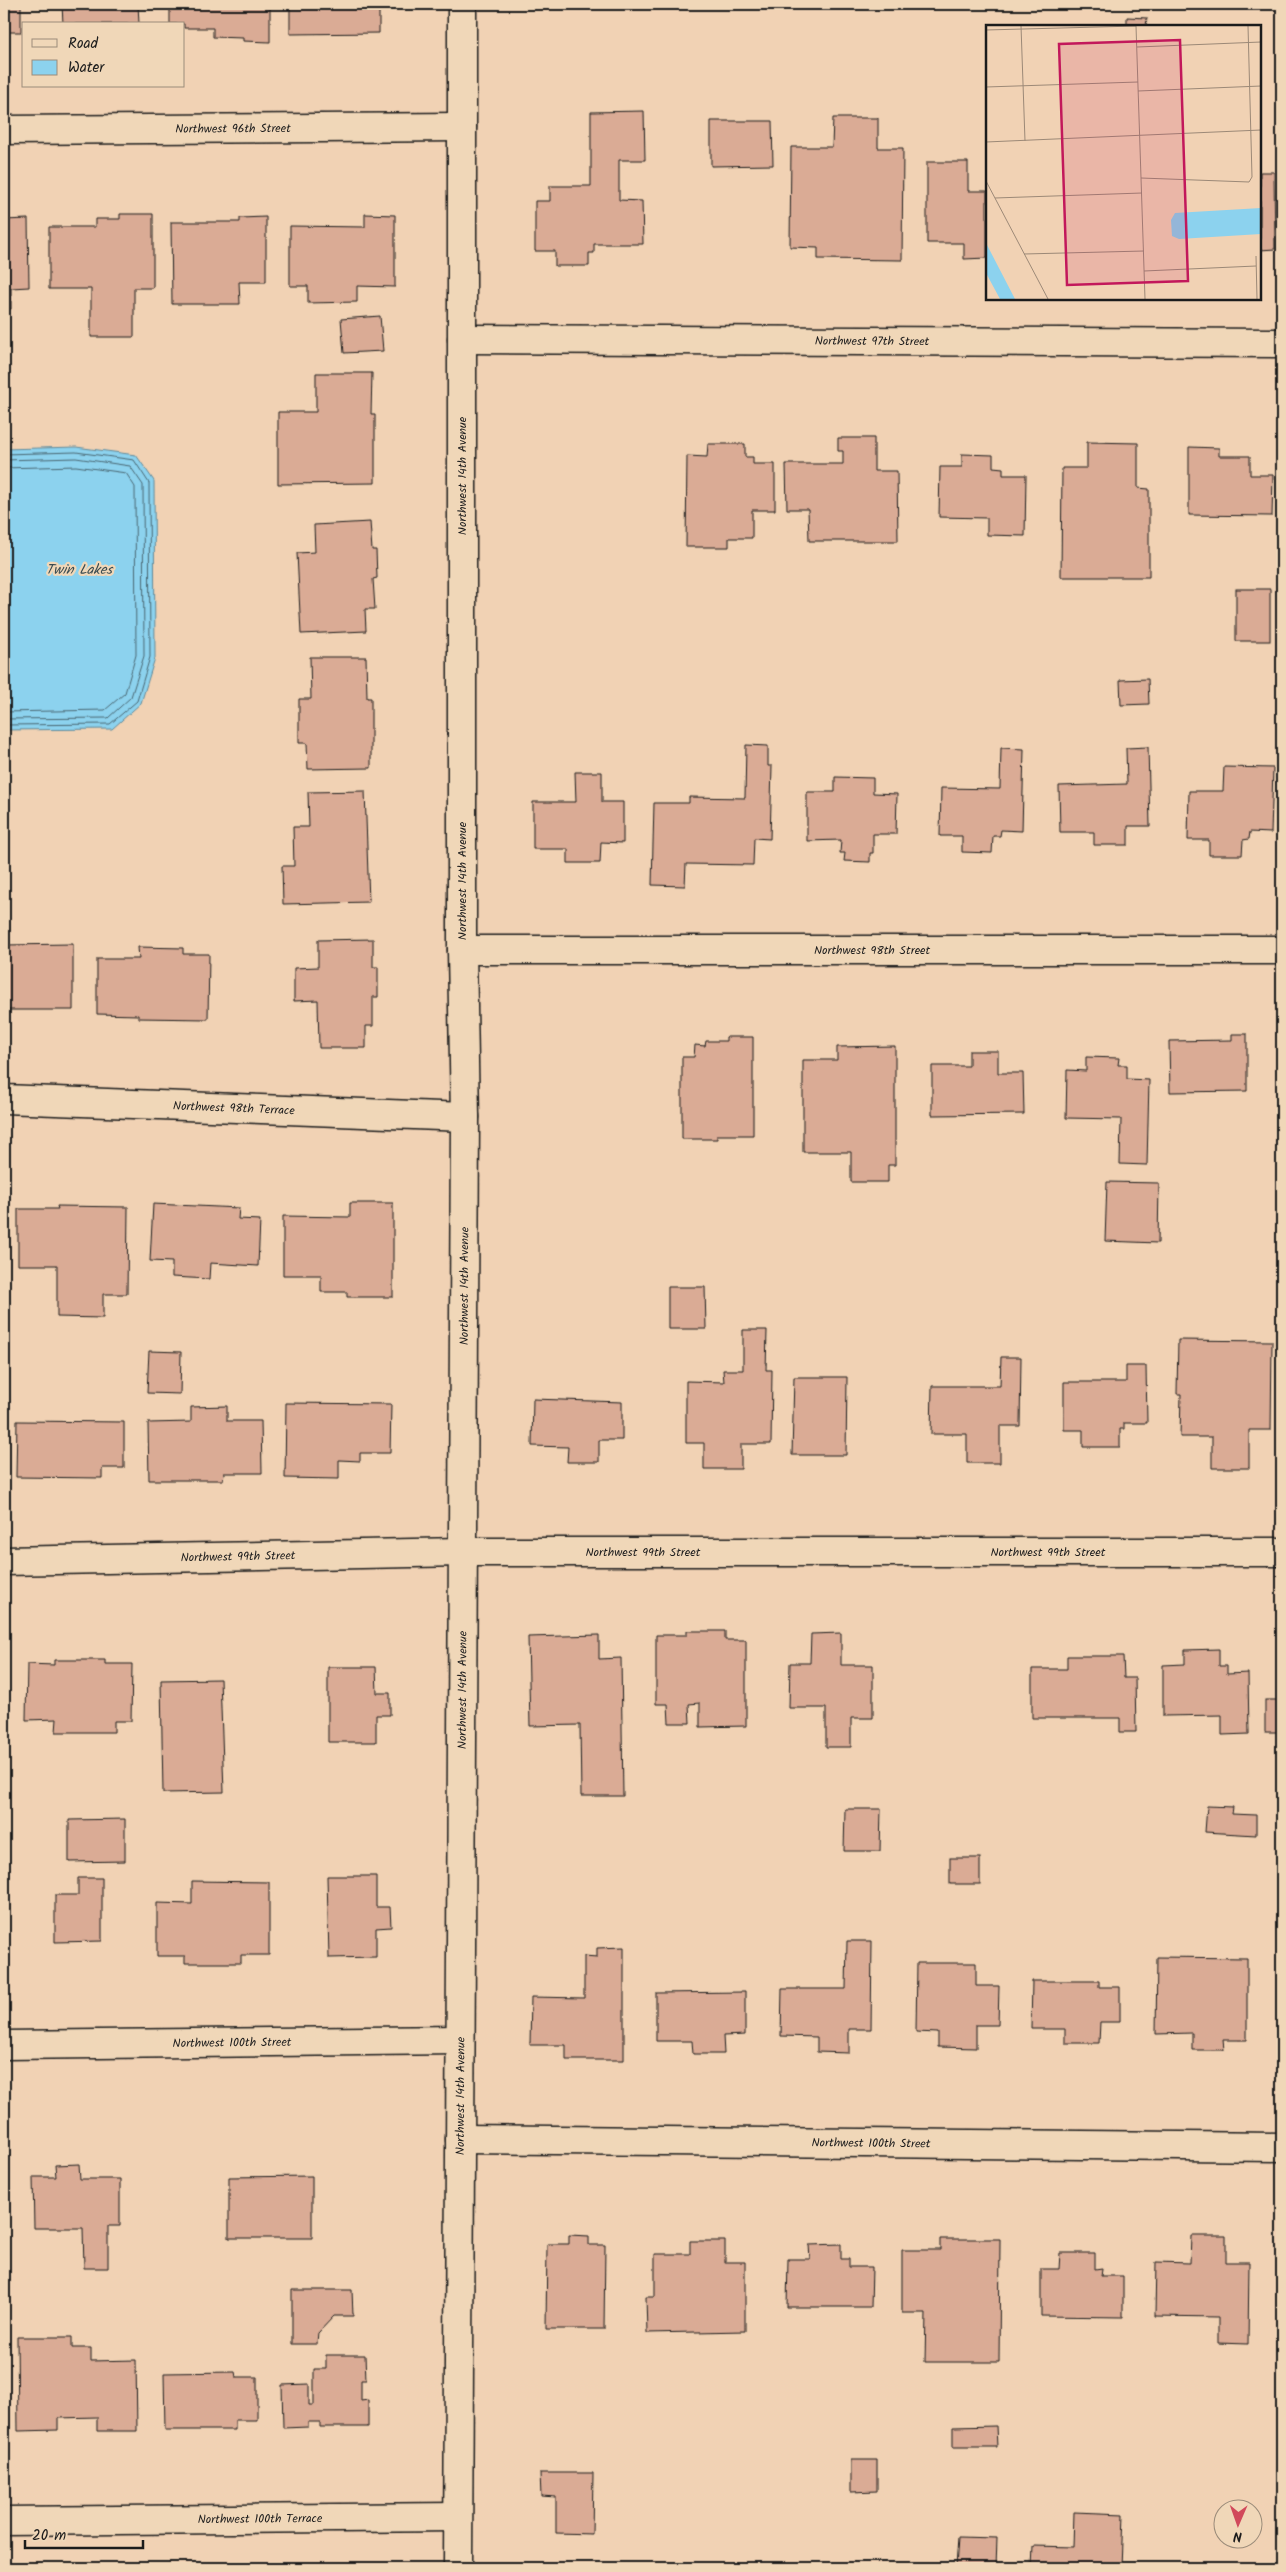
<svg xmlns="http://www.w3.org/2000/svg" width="1286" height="2572" font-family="Kalam,sans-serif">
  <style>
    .water { fill: #8cd2ee; stroke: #5f899a }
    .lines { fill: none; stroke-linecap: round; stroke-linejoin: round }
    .shore { stroke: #496570; stroke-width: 1 }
    .building { fill: #daab95; stroke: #1c1c1c }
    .street-casing { stroke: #1c1c1c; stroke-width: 31 }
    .street { stroke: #f0d7b8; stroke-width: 28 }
    .labels { text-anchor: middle; stroke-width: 4.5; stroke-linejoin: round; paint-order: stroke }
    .street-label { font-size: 12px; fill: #1c1c1c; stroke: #f0d7b8 }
    .water-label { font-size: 14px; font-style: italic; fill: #384a50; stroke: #f0d7b8 }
    .inset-road { fill: none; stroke: #9c8977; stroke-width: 1 }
    .view { fill: #c2185b; fill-opacity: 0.15; stroke: #c2185b; stroke-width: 2.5 }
    .inset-edge { fill: none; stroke: #1c1c1c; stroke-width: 2.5 }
  </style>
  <rect width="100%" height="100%" fill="#f1d2b4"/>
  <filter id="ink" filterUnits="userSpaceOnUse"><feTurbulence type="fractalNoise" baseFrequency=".02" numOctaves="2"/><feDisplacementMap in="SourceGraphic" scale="10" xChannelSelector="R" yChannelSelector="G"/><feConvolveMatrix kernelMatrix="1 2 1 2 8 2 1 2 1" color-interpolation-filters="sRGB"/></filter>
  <g filter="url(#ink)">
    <path class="water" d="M 76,447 L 136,455 L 154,481 L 155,658 L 141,703 L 112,729 L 4,730 L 4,449 Z"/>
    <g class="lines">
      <g class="shore">
        <path d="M 4,454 L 76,452 L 134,460 L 149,483 L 150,657 L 137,701 L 110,724 L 4,725"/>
        <path d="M 4,460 L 76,458 L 130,466 L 143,485 L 144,656 L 131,697 L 108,718 L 4,719"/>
        <path d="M 4,468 L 76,466 L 126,473 L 135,487 L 136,655 L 125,693 L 105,710 L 4,712"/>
      </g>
    </g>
    <g class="building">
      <rect x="4" y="4" width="17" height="28"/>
      <path d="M 62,4 L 138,4 L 139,24 L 63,24 Z"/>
      <path d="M 170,4 L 270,4 L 270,42 L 243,41 L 243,38 L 213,37 L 213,28 L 184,28 L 184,24 L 170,24 Z"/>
      <path d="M 290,4 L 379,4 L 379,33 L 290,34 Z"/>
      <path d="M 1127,17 L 1147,18 L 1146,26 L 1127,26 Z"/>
      <path d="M 644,111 L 645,160 L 619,160 L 619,200 L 642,201 L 643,244 L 594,244 L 594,253 L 589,253 L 589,266 L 555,266 L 555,251 L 535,251 L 535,201 L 550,201 L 550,186 L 591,186 L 591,112 Z"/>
      <path d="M 833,118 L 878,118 L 878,148 L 903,148 L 902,260 L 818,259 L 818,248 L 790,247 L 791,147 L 832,147 Z"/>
      <path d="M 711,121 L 772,121 L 773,165 L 711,166 Z"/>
      <path d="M 927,162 L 968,162 L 968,191 L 987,191 L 987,258 L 964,259 L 964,243 L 927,243 Z"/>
      <path d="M 1260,172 L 1274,172 L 1275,249 L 1260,250 Z"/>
      <path d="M 120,214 L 153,214 L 153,288 L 134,288 L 134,337 L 91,337 L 91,289 L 49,289 L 49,227 L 95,227 L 95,219 L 120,219 Z"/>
      <path d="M 365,214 L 395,215 L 395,287 L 357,286 L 357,302 L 308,303 L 308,286 L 290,286 L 290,226 L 365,227 Z"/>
      <path d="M 266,217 L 266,282 L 239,282 L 240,304 L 172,304 L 171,222 L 240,222 L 240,218 Z"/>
      <path d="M 28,219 L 29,287 L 11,288 L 11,309 L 4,309 L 4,220 Z"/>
      <path d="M 380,316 L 383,351 L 344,353 L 341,319 Z"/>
      <path d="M 316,373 L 372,373 L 371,414 L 375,414 L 375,483 L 278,484 L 278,412 L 316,412 Z"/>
      <path d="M 838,438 L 874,438 L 874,471 L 897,471 L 898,541 L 809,541 L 808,509 L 787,509 L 786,464 L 843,464 L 843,451 L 838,451 Z"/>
      <path d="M 1087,442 L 1138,443 L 1138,488 L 1149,489 L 1149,577 L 1061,577 L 1062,468 L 1087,468 Z"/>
      <path d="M 708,444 L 745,444 L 745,457 L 753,457 L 753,464 L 775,464 L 775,510 L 752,510 L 752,538 L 729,538 L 729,547 L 686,547 L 687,456 L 707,457 Z"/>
      <path d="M 1189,447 L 1219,448 L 1219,456 L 1250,456 L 1250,475 L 1273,475 L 1272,516 L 1189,515 Z"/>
      <path d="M 962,454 L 993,455 L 993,467 L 1003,468 L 1003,475 L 1026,475 L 1025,536 L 987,535 L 987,518 L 939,517 L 940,467 L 962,467 Z"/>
      <path d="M 370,522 L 372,550 L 376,550 L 377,578 L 373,579 L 375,609 L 365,609 L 366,631 L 301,634 L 297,553 L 315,552 L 314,525 Z"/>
      <rect x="1236" y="589" width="34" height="52"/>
      <path d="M 310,657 L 366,657 L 367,698 L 371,698 L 371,768 L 308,769 L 307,743 L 299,743 L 299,699 L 311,699 Z"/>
      <path d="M 1148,679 L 1149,704 L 1121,705 L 1120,680 Z"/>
      <path d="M 746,745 L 768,746 L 768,766 L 772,766 L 770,839 L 754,838 L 753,865 L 686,864 L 685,886 L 652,885 L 654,803 L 689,803 L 689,797 L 745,798 Z"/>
      <path d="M 1148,747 L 1150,826 L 1128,826 L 1128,845 L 1094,845 L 1094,832 L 1060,832 L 1059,786 L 1127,784 L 1126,748 Z"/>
      <path d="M 1001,748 L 1024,749 L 1022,831 L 1001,830 L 1000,836 L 993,836 L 992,853 L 962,852 L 962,836 L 940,836 L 941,788 L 1000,789 Z"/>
      <path d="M 1224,767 L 1273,768 L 1271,833 L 1250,832 L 1249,839 L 1243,840 L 1242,855 L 1209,855 L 1209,840 L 1188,840 L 1189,791 L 1223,791 Z"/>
      <path d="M 575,772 L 602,772 L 602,802 L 623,802 L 623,843 L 601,842 L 600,863 L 568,863 L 568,849 L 533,849 L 533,802 L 576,802 Z"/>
      <path d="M 835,777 L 873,778 L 873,793 L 897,794 L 896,834 L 873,834 L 873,853 L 870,853 L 870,862 L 844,861 L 845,853 L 840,853 L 841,840 L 807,841 L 807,792 L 835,792 Z"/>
      <path d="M 365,791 L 369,902 L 283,904 L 282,866 L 294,866 L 293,827 L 309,827 L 308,792 Z"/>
      <path d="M 373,939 L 373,967 L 378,967 L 378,997 L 373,997 L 373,1026 L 366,1026 L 366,1048 L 319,1048 L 318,1000 L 294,1001 L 294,968 L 318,967 L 318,940 Z"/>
      <path d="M 73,944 L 73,1010 L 4,1010 L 4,945 Z"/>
      <path d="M 138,947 L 183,948 L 183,954 L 209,954 L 208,1019 L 138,1018 L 138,1015 L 97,1014 L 97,959 L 139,959 Z"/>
      <path d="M 1232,1034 L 1247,1034 L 1247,1091 L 1170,1092 L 1169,1041 L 1232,1040 Z"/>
      <path d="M 726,1037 L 753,1037 L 753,1135 L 717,1135 L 717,1139 L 682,1139 L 682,1057 L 694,1057 L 695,1045 L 705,1046 L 706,1041 L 726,1041 Z"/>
      <path d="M 895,1046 L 895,1165 L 888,1165 L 888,1182 L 851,1182 L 851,1152 L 803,1152 L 803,1060 L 837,1060 L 837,1047 Z"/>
      <path d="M 969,1051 L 998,1051 L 998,1073 L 1023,1073 L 1024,1114 L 932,1115 L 932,1066 L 969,1066 Z"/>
      <path d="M 1086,1057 L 1119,1058 L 1118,1065 L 1127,1065 L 1127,1079 L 1149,1080 L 1147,1165 L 1120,1164 L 1121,1119 L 1066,1118 L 1067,1070 L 1086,1071 Z"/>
      <path d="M 1107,1182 L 1159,1183 L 1158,1243 L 1105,1241 Z"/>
      <path d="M 350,1203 L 393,1203 L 393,1297 L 347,1297 L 347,1292 L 321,1292 L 321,1275 L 283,1275 L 283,1216 L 350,1217 Z"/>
      <path d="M 153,1204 L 239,1208 L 238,1219 L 260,1220 L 258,1266 L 210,1263 L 209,1279 L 172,1277 L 172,1262 L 150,1261 Z"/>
      <path d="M 57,1206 L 128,1207 L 127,1294 L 103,1294 L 103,1318 L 57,1317 L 57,1265 L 18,1265 L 18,1209 L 58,1209 Z"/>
      <path d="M 668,1287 L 705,1287 L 706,1329 L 668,1329 Z"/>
      <path d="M 743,1330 L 767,1330 L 766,1370 L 772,1370 L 771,1444 L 741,1444 L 741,1469 L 704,1469 L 704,1443 L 686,1443 L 686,1381 L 724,1382 L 723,1370 L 743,1370 Z"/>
      <path d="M 1178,1340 L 1272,1341 L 1271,1430 L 1249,1430 L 1249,1468 L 1212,1468 L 1212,1437 L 1180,1437 L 1181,1394 L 1177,1394 Z"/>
      <path d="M 149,1351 L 181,1352 L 180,1394 L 147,1393 Z"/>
      <path d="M 1001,1357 L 1021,1357 L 1020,1426 L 1000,1426 L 1000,1463 L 967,1463 L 967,1434 L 931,1434 L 932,1386 L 1000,1386 Z"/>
      <path d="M 1126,1366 L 1146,1366 L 1147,1423 L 1124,1423 L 1124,1429 L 1120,1429 L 1120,1447 L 1083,1447 L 1083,1430 L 1064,1430 L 1064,1382 L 1126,1382 Z"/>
      <path d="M 794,1377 L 847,1377 L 846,1455 L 792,1455 Z"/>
      <path d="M 533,1399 L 622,1402 L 622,1440 L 599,1440 L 599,1462 L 567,1462 L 568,1447 L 532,1446 Z"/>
      <path d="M 286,1403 L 391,1404 L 390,1453 L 360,1453 L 360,1461 L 339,1460 L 339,1479 L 285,1478 Z"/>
      <path d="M 227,1406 L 227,1421 L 261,1421 L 262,1473 L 224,1473 L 223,1480 L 149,1480 L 148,1423 L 191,1422 L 191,1407 Z"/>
      <path d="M 17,1421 L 124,1422 L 124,1468 L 102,1468 L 102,1478 L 16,1477 Z"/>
      <path d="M 687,1631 L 725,1631 L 725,1640 L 746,1640 L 746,1726 L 700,1727 L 700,1703 L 689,1704 L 690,1723 L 669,1723 L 668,1704 L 656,1704 L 656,1635 L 687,1635 Z"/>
      <path d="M 841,1633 L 841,1665 L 873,1665 L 873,1718 L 851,1718 L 851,1747 L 826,1747 L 826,1708 L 789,1708 L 790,1663 L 810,1663 L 811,1634 Z"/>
      <path d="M 599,1635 L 599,1659 L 621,1658 L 623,1796 L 581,1796 L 580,1725 L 530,1726 L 528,1637 Z"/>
      <path d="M 1219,1649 L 1219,1666 L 1227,1666 L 1227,1674 L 1248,1673 L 1249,1734 L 1222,1735 L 1222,1715 L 1163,1716 L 1163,1665 L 1185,1664 L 1185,1650 Z"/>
      <path d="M 1067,1656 L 1123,1656 L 1124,1678 L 1135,1678 L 1136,1732 L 1120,1732 L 1120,1718 L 1032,1718 L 1032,1669 L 1067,1669 Z"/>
      <path d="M 54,1660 L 105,1660 L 105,1664 L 132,1664 L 131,1721 L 114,1721 L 114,1732 L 56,1732 L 57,1719 L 26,1720 L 27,1664 L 54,1665 Z"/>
      <path d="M 328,1667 L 376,1667 L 377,1693 L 390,1693 L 390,1715 L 376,1715 L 376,1742 L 328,1742 Z"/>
      <path d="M 220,1679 L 224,1792 L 163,1793 L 161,1680 Z"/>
      <rect x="1265" y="1700" width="17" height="32"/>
      <path d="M 1207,1806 L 1233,1807 L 1232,1814 L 1256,1815 L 1256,1835 L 1205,1832 Z"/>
      <path d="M 845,1809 L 881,1809 L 880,1851 L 844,1851 Z"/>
      <path d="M 125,1819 L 125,1861 L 69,1862 L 69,1820 Z"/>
      <rect x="950" y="1858" width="30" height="26"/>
      <path d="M 327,1876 L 376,1876 L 376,1907 L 390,1907 L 391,1927 L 376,1928 L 376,1957 L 329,1958 Z"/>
      <path d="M 78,1878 L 102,1878 L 102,1941 L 55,1942 L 55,1895 L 78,1895 Z"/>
      <path d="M 192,1881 L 269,1882 L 269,1955 L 241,1955 L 241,1963 L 185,1963 L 185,1956 L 157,1956 L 157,1903 L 192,1904 Z"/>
      <path d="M 847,1941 L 872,1941 L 871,2029 L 849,2029 L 849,2053 L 817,2052 L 817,2037 L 781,2036 L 782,1989 L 846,1989 Z"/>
      <path d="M 624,1947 L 624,2060 L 566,2060 L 566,2045 L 530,2045 L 531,1997 L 584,1998 L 584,1956 L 597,1957 L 597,1948 Z"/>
      <path d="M 1157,1957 L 1247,1958 L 1247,2040 L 1223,2040 L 1224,2050 L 1192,2050 L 1192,2033 L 1156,2034 Z"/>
      <path d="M 917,1963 L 976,1963 L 976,1986 L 999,1986 L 998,2025 L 976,2025 L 976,2048 L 938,2047 L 938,2033 L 916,2032 Z"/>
      <path d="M 1032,1981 L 1099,1981 L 1099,1987 L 1120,1987 L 1120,2022 L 1100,2022 L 1099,2043 L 1065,2043 L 1065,2029 L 1031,2029 Z"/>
      <path d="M 745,1992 L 745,2035 L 723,2036 L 724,2054 L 693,2054 L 692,2041 L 656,2041 L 656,1993 Z"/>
      <path d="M 4,2136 L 5,2263 L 4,2263 Z"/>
      <path d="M 79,2164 L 80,2179 L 120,2179 L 120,2226 L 108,2226 L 108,2268 L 84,2268 L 83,2228 L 34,2228 L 33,2177 L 56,2177 L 55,2165 Z"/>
      <path d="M 312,2176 L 312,2238 L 229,2238 L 229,2177 Z"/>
      <path d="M 569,2235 L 589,2236 L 589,2245 L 605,2245 L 604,2329 L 546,2329 L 547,2244 L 569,2244 Z"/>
      <path d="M 1191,2236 L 1226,2236 L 1226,2262 L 1249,2262 L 1248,2344 L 1218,2343 L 1218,2317 L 1155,2316 L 1156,2262 L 1190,2263 Z"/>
      <path d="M 940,2239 L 1000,2239 L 999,2362 L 925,2362 L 926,2313 L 902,2313 L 902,2250 L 940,2250 Z"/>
      <path d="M 690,2241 L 725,2241 L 725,2262 L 745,2262 L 745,2331 L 647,2333 L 646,2297 L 655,2297 L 655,2254 L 690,2254 Z"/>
      <path d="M 841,2244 L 841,2259 L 849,2259 L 849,2267 L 872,2267 L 871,2307 L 787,2307 L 788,2259 L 810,2259 L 809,2245 Z"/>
      <path d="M 1060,2253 L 1095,2253 L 1095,2269 L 1102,2268 L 1101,2276 L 1123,2276 L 1123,2317 L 1041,2316 L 1041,2269 L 1059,2269 Z"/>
      <path d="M 292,2290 L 352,2290 L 353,2316 L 334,2316 L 318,2333 L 317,2344 L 292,2344 Z"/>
      <path d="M 17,2337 L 72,2337 L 72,2348 L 91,2348 L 91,2361 L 136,2360 L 137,2431 L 97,2431 L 97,2417 L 58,2418 L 58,2430 L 18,2431 Z"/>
      <path d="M 326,2355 L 365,2355 L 366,2380 L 361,2380 L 361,2401 L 368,2400 L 368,2427 L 320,2427 L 320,2422 L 308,2422 L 308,2427 L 283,2428 L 282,2385 L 309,2384 L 309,2405 L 314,2405 L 314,2369 L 326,2369 Z"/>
      <path d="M 235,2372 L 236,2377 L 257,2377 L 257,2420 L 235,2420 L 235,2430 L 165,2430 L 164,2373 Z"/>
      <path d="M 996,2426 L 997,2447 L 953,2447 L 953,2427 Z"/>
      <path d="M 851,2460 L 877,2460 L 877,2491 L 851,2492 Z"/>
      <path d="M 540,2473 L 593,2473 L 592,2534 L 556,2533 L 556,2497 L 541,2496 Z"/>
      <path d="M 1074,2512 L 1124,2514 L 1122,2568 L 1032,2568 L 1033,2546 L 1073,2547 Z"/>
      <path d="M 958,2537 L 997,2538 L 996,2568 L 956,2568 Z"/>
      <path d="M 1244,2565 L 1244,2568 L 1161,2568 L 1161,2566 Z"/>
    </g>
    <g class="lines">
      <g class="street-casing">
        <g id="street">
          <path id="s1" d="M 4,130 L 462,127"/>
          <path id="s2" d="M 462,339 L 1282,343"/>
          <path id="s3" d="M 462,950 L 1282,950"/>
          <path id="s4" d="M 4,1099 L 465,1117"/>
          <path id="s5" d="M 4,1561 L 463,1552 L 1282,1552"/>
          <path id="s6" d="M 4,2045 L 460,2040"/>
          <path id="s7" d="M 460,2139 L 1282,2147"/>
          <path id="s8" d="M 4,2521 L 457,2517"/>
          <path id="s9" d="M 458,2568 L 465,1117 L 462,950 L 462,4"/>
        </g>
      </g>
      <use href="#street" class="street"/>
    </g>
  </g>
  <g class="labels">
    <g class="street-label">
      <text dy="4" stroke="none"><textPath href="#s1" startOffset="229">Northwest 96th Street</textPath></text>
      <text dy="4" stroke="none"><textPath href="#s2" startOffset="410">Northwest 97th Street</textPath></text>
      <text transform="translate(462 476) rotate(-90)" y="4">Northwest 14th Avenue</text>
      <text transform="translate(462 881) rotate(-90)" y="4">Northwest 14th Avenue</text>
      <text dy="4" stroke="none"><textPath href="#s3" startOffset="410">Northwest 98th Street</textPath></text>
      <text dy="4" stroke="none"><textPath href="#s4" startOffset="230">Northwest 98th Terrace</textPath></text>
      <text dy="4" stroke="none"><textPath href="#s9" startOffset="1282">Northwest 14th Avenue</textPath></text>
      <text dy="4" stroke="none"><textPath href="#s5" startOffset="639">Northwest 99th Street</textPath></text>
      <text dy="4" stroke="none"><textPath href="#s5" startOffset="1044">Northwest 99th Street</textPath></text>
      <text dy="4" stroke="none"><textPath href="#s5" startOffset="234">Northwest 99th Street</textPath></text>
      <text dy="4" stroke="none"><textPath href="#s9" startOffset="878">Northwest 14th Avenue</textPath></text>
      <text dy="4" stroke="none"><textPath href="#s6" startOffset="228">Northwest 100th Street</textPath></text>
      <text dy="4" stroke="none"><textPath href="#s9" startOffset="472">Northwest 14th Avenue</textPath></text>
      <text dy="4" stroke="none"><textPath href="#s7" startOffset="411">Northwest 100th Street</textPath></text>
      <text dy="4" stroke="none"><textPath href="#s8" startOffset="256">Northwest 100th Terrace</textPath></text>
    </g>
    <g class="water-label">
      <text x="79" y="574">Twin Lakes</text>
    </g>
  </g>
  <g transform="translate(986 25)">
    <rect width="275" height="275" fill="#f1d2b4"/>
    <path d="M 275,183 L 275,209 L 193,214 L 186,211 L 185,195 L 189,188 ZM 0,218 L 29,274 L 14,274 L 0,248 Z" fill="#8cd2ee"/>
    <path class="inset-road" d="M 35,1 L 39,116M 150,1 L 159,274M 0,5 L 150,1M 151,22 L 275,17M 0,62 L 152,57M 152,66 L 275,61M 0,117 L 275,105M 155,153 L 263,157 L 266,152 L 262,1M 0,156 L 62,274M 9,173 L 156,168M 38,229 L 158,226M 270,231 L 271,274M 158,246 L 270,241"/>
    <path class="view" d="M 194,15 L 202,256 L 81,260 L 73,19 Z"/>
    <rect width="275" height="275" class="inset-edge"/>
  </g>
  <rect width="1286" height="2572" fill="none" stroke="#f0d7b8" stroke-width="20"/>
  <rect x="10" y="10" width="1266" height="2552" fill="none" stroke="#1c1c1c" stroke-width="2" filter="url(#ink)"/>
  <rect x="22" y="22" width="162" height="65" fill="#f0d7b8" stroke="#9b8c7a"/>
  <rect x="32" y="39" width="25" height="8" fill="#f0d7b8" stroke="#9b8c7a"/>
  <text x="68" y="48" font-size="15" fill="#1c1c1c">Road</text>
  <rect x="32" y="60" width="25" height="15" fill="#8cd2ee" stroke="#9b8c7a"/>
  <text x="68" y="72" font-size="15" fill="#1c1c1c">Water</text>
  <g transform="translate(1238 2524) rotate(182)"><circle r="24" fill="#f0d7b8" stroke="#9b8c7a"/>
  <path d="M0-4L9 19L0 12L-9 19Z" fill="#d1495b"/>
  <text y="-8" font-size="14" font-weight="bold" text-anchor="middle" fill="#1c1c1c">N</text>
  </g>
  <path d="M25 2540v8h118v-8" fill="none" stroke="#1c1c1c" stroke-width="2.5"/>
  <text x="32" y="2540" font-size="15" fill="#1c1c1c" stroke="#f0d7b8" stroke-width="4" paint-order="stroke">20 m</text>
</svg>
